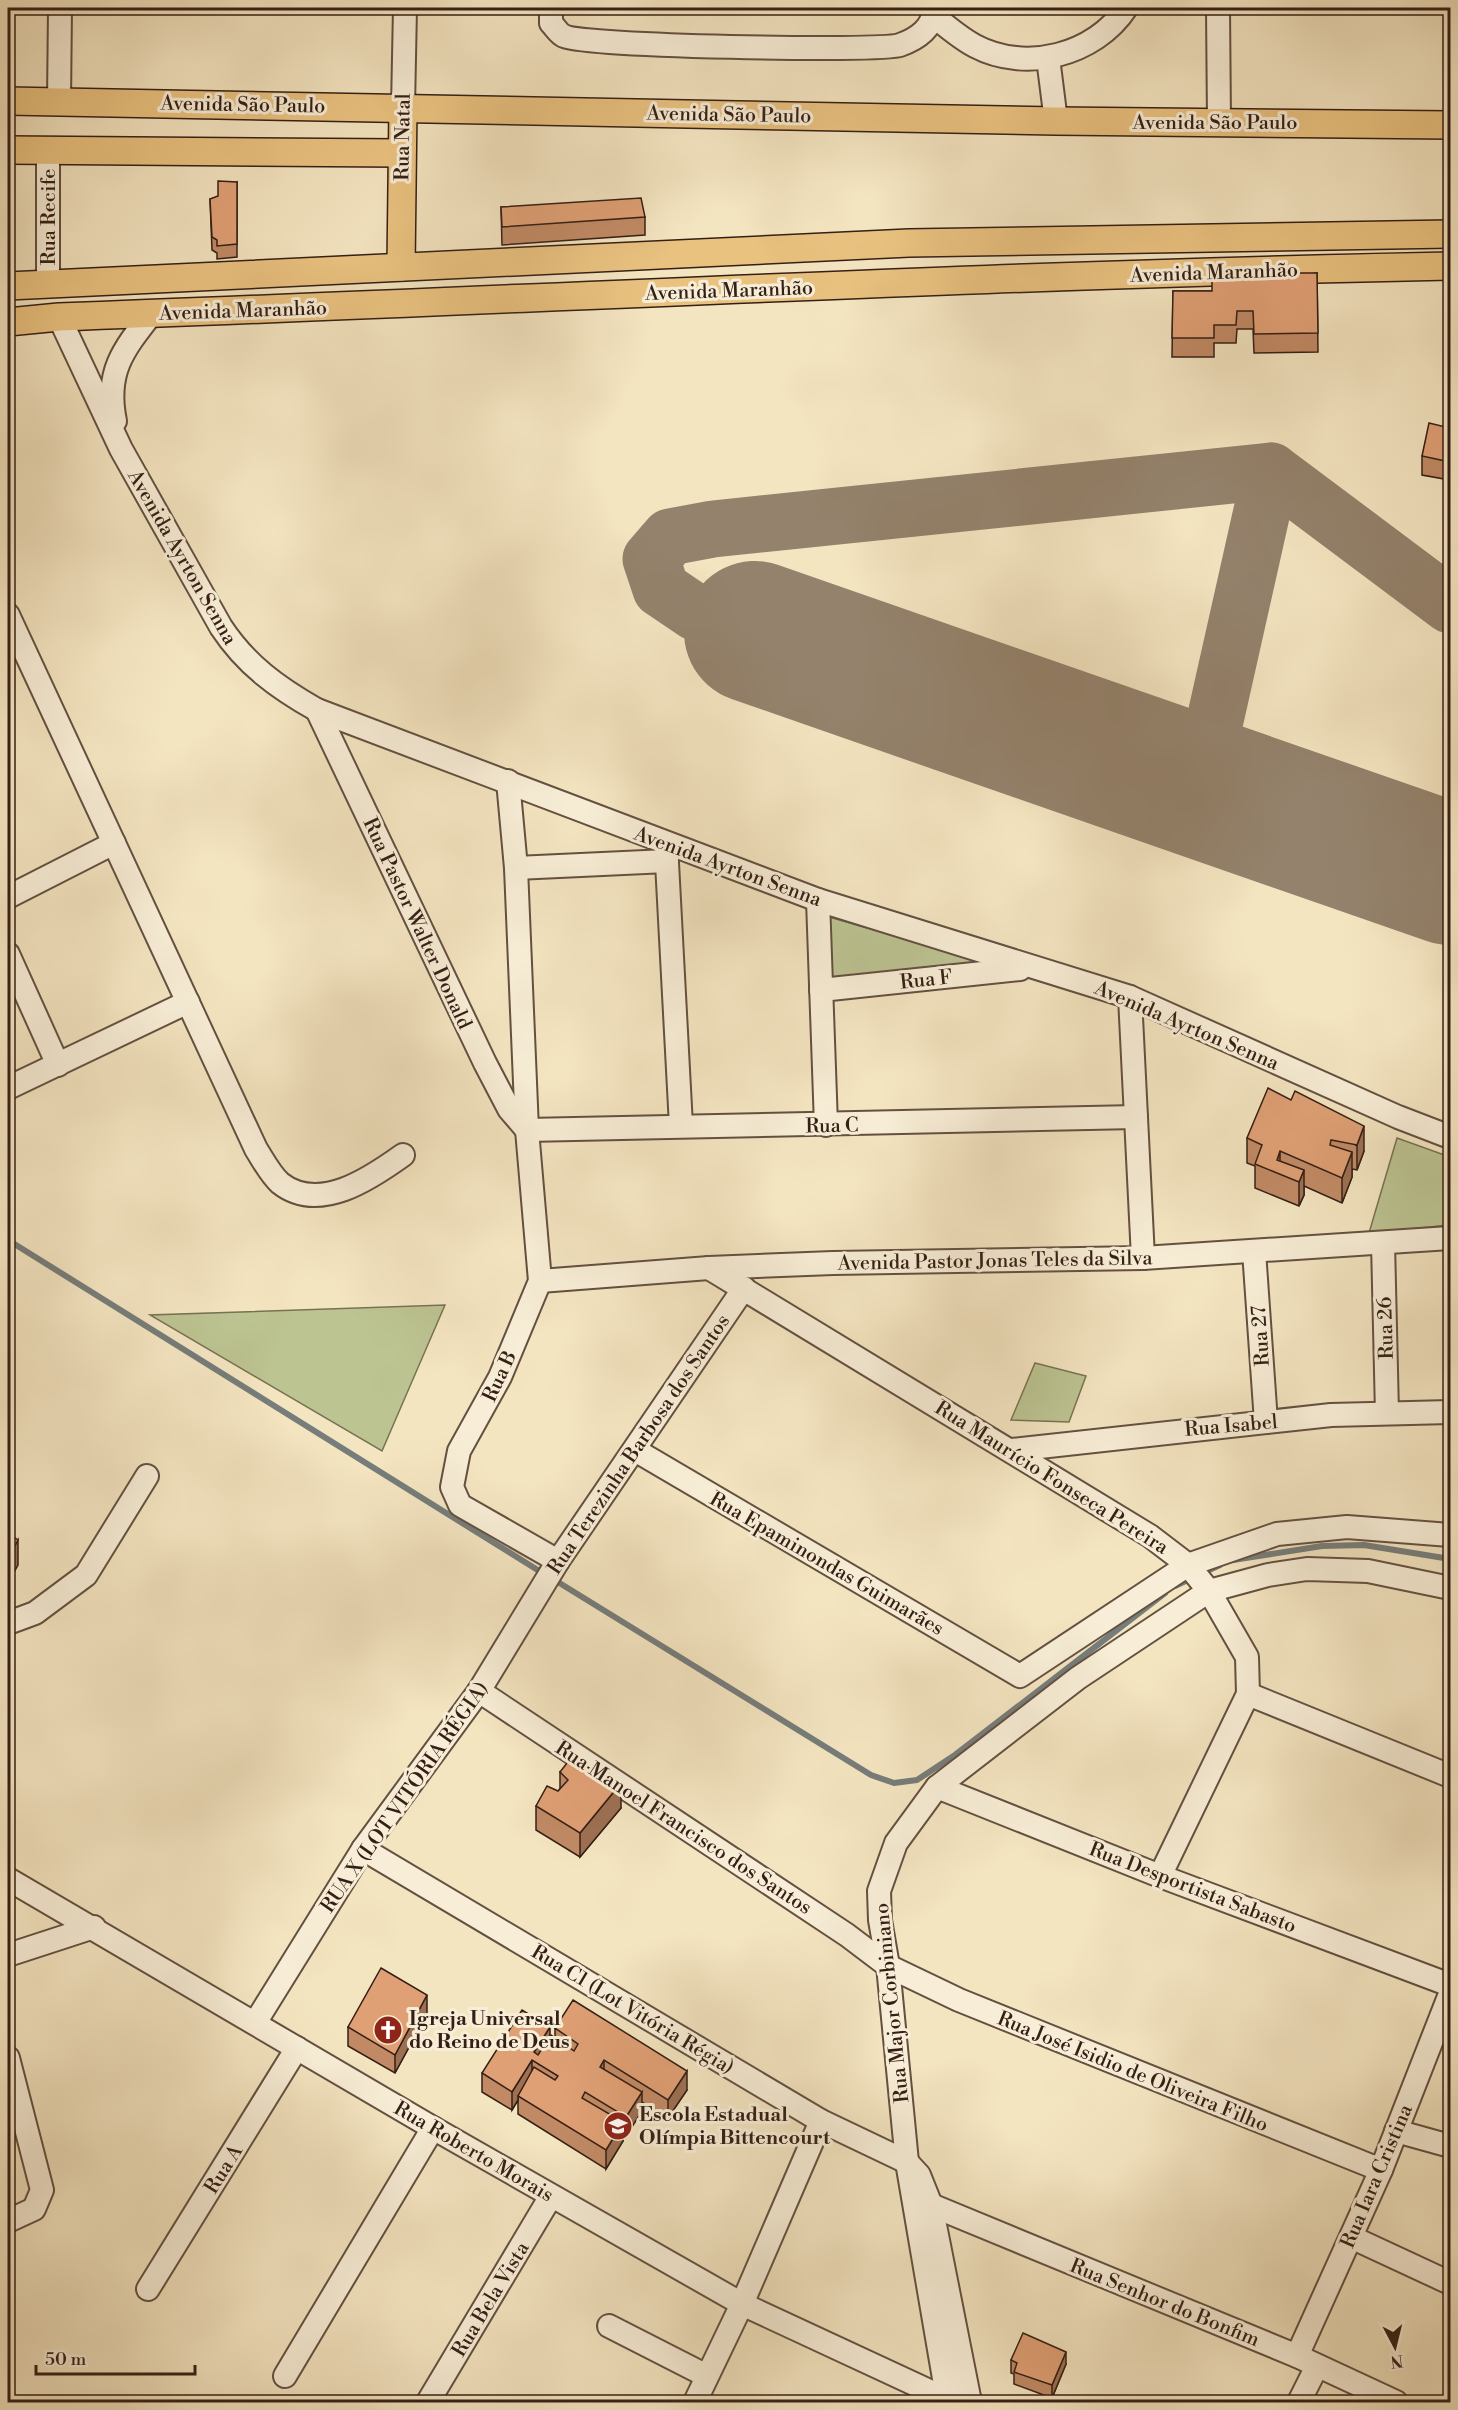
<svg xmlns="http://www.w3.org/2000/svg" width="1458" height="2410" font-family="'Libre Bodoni',serif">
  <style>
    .green { fill: #bcc492; stroke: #787254; stroke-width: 1.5 }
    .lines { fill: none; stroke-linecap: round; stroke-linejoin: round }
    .stream { stroke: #767d7b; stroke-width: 6 }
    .taxiway { stroke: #94826c; stroke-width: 57 }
    .runway { stroke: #94826c; stroke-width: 142 }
    .minor-casing { stroke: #645041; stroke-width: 26 }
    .major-casing { stroke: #341f16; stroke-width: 30 }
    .minor { stroke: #f8eed7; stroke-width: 22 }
    .major { stroke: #eac280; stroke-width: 27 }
    .wall { fill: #c18a65; stroke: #341f16; stroke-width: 1.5 }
    .shaded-wall { fill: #9d7052; stroke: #341f16; stroke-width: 1.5 }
    .building { fill: #e0a075; stroke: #341f16; stroke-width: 1.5 }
    .labels { text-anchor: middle; stroke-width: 6; stroke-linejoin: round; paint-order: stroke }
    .street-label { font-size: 20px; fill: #341f16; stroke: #f8eed7 }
    .poi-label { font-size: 20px; font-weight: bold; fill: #341f16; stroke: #f8eed7; text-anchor: start }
  </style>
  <rect width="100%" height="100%" fill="#f4e5c1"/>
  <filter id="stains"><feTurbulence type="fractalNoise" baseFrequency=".00333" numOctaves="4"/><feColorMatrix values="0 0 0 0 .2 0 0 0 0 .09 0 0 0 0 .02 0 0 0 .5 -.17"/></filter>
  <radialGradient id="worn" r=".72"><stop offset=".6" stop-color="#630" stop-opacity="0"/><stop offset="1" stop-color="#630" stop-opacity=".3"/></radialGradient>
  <g class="green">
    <path d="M 829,917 L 987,962 L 831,978 Z"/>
    <path d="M 1397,1138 L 1450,1157 L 1450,1225 L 1369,1233 Z"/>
    <path d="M 445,1305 L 382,1451 L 150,1315 Z"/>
    <path d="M 1035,1363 L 1086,1376 L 1069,1422 L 1011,1420 Z"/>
  </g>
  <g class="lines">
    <g class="stream">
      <path d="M 8,1240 L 544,1574"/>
      <path d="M 1233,1560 L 1322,1546 L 1364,1545 L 1450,1559"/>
      <path d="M 553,1579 L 871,1775 L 894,1783 L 917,1780 L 955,1755 L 1165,1593"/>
      <path d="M 1175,1586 L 1220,1565"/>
    </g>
    <g class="taxiway">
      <path d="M 755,632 L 695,612 L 661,589 L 651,559 L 670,537 L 713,529 L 1271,471 L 1450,605"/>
      <path d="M 1200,787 L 1271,471"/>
    </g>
    <path class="runway" d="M 755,632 L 1450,874"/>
    <g class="minor-casing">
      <g id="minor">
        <path d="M 551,8 L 551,23 C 555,27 559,34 564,36 C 581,46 879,52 900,45 C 917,39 935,27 933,8"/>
        <path d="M 1218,8 L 1219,122"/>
        <path d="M 934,16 C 947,27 960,38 975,46 C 1026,73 1095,55 1126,8"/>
        <path d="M 1048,58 L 1056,121"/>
        <path d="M 59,101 L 60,8"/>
        <path d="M 403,107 L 405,8"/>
        <path d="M 48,284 L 48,150"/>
        <path d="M 59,317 L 121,449 L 221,627 C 246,665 278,688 317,710 L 818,900 L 1130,997 L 1398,1117 L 1450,1137"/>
        <path d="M 115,421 C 105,372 123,350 152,313"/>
        <path d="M 8,615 L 256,1149 C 263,1160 270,1174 280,1183 C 319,1214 371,1178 403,1155"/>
        <path d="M 317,710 L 485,1063 L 509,1109 L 527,1130"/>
        <path d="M 508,781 L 516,868 L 527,1130 L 540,1281 L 500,1377 L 459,1451 L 452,1487 L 460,1505 L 558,1561"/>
        <path d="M 666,844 L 681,1126"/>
        <path d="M 516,868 L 667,861"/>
        <path d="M 8,897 L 114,843"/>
        <path d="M 818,900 L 826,1125"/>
        <path d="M 8,954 L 58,1065"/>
        <path d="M 821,990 L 1020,969"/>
        <path d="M 1130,997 L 1143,1258"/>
        <path d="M 10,1087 L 188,1002"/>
        <path d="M 527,1130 L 1136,1117"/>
        <path d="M 1383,1243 L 1387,1413"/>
        <path d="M 1254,1251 L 1266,1422"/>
        <path d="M 709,1268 L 1150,1536 L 1188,1565 L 1209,1591 L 1247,1657 L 1248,1694 L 1160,1876"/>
        <path d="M 540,1281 L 709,1268 L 833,1263 L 1143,1258 L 1450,1238"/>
        <path d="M 635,1450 L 1020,1676 L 1188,1565 L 1277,1534 L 1347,1527 L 1450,1535"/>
        <path d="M 1012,1450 L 1331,1415 L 1450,1412"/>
        <path d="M 8,1623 L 35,1613 L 86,1575 L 147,1476"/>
        <path d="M 479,1691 L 847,1935 L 888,1966 L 959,2000 L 1381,2170"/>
        <path d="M 1248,1694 L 1450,1776"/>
        <path d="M 937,1787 L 1160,1876 L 1450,1985"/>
        <path d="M 363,1849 L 821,2121 L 907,2162 L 919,2175 L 931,2205 L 970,2402"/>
        <path d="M 8,1879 L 433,2128 L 742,2304 L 953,2402"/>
        <path d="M 8,1955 L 94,1927"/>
        <path d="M 255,2023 L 363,1849 L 479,1691 L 558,1561 L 744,1288"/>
        <path d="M 8,2058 L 42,2190 L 34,2209 L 8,2221"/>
        <path d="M 1396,2131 L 1450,2146"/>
        <path d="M 931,2205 L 1297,2356 L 1396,2402"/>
        <path d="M 1351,2237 L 1450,2283"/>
        <path d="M 148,2289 L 297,2048"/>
        <path d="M 609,2326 L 707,2376"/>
        <path d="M 1297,2356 L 1381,2170 L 1450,1994"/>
        <path d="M 285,2376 L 433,2128"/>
        <path d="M 428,2402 L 551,2196"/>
        <path d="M 695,2402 L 742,2304 L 821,2121"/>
        <path d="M 948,2402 L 907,2162 L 888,1966 L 880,1920 L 879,1891 L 896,1843 L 937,1787 L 1078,1678 L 1209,1591 L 1268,1575 L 1307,1569 L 1368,1571 L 1450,1588"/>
        <path d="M 1299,2402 L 1317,2366"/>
      </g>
    </g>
    <g class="major-casing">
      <g id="major">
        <path d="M 8,101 L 1056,121 L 1450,125"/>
        <path d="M 8,150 L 401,153"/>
        <path d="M 401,267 L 403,107"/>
        <path d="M 8,286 L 909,243 L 1450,234"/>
        <path d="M 8,322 L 59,317 C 523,300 987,275 1450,266"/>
      </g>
    </g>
    <use href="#minor" class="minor"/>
    <use href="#major" class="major"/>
  </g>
  <g class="wall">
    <path d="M 237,182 L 237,257 L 217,259 L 217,253 L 212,250 L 210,199 L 218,197 Z"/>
    <path d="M 501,207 L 645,217 L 645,235 L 502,245 Z"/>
    <path d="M 1317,273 L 1318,352 L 1254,353 L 1253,329 L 1237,329 L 1236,343 L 1214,343 L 1214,357 L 1172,357 L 1173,291 L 1212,291 Z"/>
    <path d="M 1450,428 L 1450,480 L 1422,475 L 1422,456 Z"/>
    <path d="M 1291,1100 L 1364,1151 L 1357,1170 L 1352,1169 L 1352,1177 L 1342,1203 L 1304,1186 L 1304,1195 L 1299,1206 L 1255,1188 L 1255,1166 L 1247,1163 L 1247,1138 Z"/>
    <path d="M 560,1772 L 621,1808 L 580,1857 L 536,1830 L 536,1806 L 558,1791 L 560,1789 Z"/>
    <path d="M 427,2014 L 395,2073 L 348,2046 L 348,2027 Z"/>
    <path d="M 555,2028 L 687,2090 L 668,2118 L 642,2102 L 642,2111 L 626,2136 L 623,2134 L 623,2141 L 606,2169 L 518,2114 L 518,2100 L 512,2110 L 482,2092 L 482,2073 L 550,2037 L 555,2038 Z"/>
    <path d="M 1011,2360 L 1066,2364 L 1052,2398 L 1014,2384 L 1014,2374 L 1011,2373 Z"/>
  </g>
  <g class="shaded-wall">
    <path d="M 1364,1126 L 1364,1151 L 1357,1170 L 1357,1145 Z"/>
    <path d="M 1280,1151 L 1280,1174 L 1277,1160 Z"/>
    <path d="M 1352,1152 L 1352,1177 L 1342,1203 L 1342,1178 Z"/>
    <path d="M 1304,1170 L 1304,1195 L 1299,1206 L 1299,1182 Z"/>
    <path d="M 18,1540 L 18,1565 L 8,1583 L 8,1558 Z"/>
    <path d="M 621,1783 L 621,1808 L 580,1857 L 580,1833 Z"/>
    <path d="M 427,1995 L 427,2014 L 395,2073 L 395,2055 Z"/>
    <path d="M 550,2027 L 550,2046 L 539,2064 L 534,2052 Z"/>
    <path d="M 532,2060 L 532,2078 L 518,2096 L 518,2100 L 512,2110 L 512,2092 Z"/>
    <path d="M 604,2060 L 604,2079 L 600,2067 Z"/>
    <path d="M 687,2071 L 687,2090 L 668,2118 L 668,2100 Z"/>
    <path d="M 642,2092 L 642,2111 L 626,2136 L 626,2117 Z"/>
    <path d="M 623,2122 L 623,2141 L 606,2169 L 606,2150 Z"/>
    <path d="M 1066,2352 L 1066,2364 L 1052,2398 L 1052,2385 Z"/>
  </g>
  <g class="building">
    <path d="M 218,181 L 237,182 L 237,244 L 217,246 L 217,240 L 212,237 L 210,199 L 218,196 Z"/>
    <path d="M 641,198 L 645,217 L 502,227 L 501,207 Z"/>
    <path d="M 1212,273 L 1317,273 L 1318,333 L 1254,334 L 1253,311 L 1237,311 L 1236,325 L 1214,325 L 1214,338 L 1172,338 L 1173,291 L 1212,291 Z"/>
    <path d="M 1429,423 L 1450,428 L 1450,462 L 1422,456 Z"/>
    <path d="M 1268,1088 L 1291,1100 L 1295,1091 L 1364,1126 L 1357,1145 L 1331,1140 L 1330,1145 L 1352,1152 L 1342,1178 L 1280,1151 L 1277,1160 L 1304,1170 L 1299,1182 L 1255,1164 L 1262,1145 L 1247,1138 Z"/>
    <path d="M 8,1533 L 18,1540 L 8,1558 Z"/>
    <path d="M 571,1758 L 604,1776 L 608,1773 L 621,1783 L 580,1833 L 536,1806 L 547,1786 L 558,1791 L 568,1780 L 560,1772 Z"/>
    <path d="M 381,1968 L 427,1995 L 395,2055 L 348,2027 Z"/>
    <path d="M 573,2000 L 687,2071 L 668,2100 L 604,2060 L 600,2067 L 642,2092 L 626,2117 L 585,2092 L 582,2098 L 623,2122 L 606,2150 L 518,2096 L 534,2067 L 555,2080 L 558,2076 L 532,2060 L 512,2092 L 482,2073 L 522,2010 L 550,2027 L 534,2052 L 538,2055 L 551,2035 L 574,2051 L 578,2044 L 555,2028 Z"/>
    <path d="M 1023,2333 L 1066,2352 L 1052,2385 L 1014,2372 L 1017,2363 L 1011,2360 Z"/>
  </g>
  <defs>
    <g id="church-disc" transform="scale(1.5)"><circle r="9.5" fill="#8f2418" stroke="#f8eed7"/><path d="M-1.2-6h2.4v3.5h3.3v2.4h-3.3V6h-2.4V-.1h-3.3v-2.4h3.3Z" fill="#fff"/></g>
    <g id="school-disc" transform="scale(1.5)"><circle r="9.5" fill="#8f2418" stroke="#f8eed7"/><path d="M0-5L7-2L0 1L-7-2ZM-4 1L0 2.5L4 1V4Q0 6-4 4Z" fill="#fff"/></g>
  </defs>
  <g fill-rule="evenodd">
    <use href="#church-disc" x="388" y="2030"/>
    <use href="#school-disc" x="618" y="2126"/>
  </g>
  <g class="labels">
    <g class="street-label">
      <text transform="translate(243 104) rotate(1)" y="7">Avenida São Paulo</text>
      <text transform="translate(729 114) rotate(1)" y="7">Avenida São Paulo</text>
      <text x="1215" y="129">Avenida São Paulo</text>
      <text transform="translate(402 137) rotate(-89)" y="7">Rua Natal</text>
      <text transform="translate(48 217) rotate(-90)" y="7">Rua Recife</text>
      <text transform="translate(1214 272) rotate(-2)" y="7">Avenida Maranhão</text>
      <text transform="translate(729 290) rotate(-2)" y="7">Avenida Maranhão</text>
      <text transform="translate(243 310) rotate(-2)" y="7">Avenida Maranhão</text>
      <text transform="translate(183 557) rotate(60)" y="7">Avenida Ayrton Senna</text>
      <text transform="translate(728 866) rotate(20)" y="7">Avenida Ayrton Senna</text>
      <text transform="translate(418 923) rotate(65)" y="7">Rua Pastor Walter Donald</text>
      <text transform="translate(926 979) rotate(-6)" y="7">Rua F</text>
      <text transform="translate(1187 1025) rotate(23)" y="7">Avenida Ayrton Senna</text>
      <text transform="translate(832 1125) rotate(-1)" y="7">Rua C</text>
      <text transform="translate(995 1260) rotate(-1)" y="7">Avenida Pastor Jonas Teles da Silva</text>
      <text transform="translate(1385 1328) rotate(-92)" y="7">Rua 26</text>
      <text transform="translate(1260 1336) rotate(-94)" y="7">Rua 27</text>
      <text transform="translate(499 1376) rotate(-65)" y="7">Rua B</text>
      <text transform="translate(1231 1425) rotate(-5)" y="7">Rua Isabel</text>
      <text transform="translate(638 1444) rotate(-56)" y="7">Rua Terezinha Barbosa dos Santos</text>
      <text transform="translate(1052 1477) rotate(32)" y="7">Rua Maurício Fonseca Pereira</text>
      <text transform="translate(827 1563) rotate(30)" y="7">Rua Epaminondas Guimarães</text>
      <text transform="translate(404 1797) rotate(-55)" y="7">RUA X (LOT VITÓRIA RÉGIA)</text>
      <text transform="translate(684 1827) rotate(33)" y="7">Rua Manoel Francisco dos Santos</text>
      <text transform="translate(1193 1887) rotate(21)" y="7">Rua Desportista Sabasto</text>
      <text transform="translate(891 2003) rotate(-96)" y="7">Rua Major Corbiniano</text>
      <text transform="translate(633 2009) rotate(31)" y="7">Rua C1 (Lot Vitória Régia)</text>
      <text transform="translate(1133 2071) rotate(22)" y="7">Rua José Isidio de Oliveira Filho</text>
      <text transform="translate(474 2151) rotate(30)" y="7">Rua Roberto Morais</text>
      <text transform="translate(223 2169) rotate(-58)" y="7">Rua A</text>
      <text transform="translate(1376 2176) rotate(-67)" y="7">Rua Iara Cristina</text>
      <text transform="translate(490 2299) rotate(-59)" y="7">Rua Bela Vista</text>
      <text transform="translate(1165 2302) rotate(22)" y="7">Rua Senhor do Bonfim</text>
    </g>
    <g class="poi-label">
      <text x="409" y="2025">Igreja Universal<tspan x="409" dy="23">do Reino de Deus</tspan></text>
      <text x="639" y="2121">Escola Estadual<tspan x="639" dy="23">Olímpia Bittencourt</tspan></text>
    </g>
  </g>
  <rect width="1458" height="2410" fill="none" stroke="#f4e5c1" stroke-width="30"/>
  <rect x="9" y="9" width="1440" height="2392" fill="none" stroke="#341f16" stroke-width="3"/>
  <rect x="15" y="15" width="1428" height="2380" fill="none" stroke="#341f16" stroke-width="1.5"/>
  <g transform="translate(1395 2347) rotate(173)" stroke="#f8eed7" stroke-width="4.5" paint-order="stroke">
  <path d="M0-4.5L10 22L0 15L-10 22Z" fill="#341f16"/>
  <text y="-9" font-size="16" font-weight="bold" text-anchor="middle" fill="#341f16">N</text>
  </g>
  <path d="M36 2365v9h159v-9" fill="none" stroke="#341f16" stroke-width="3"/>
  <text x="45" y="2365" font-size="18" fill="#341f16" stroke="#f8eed7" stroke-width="4.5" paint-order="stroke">50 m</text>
  <rect width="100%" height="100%" filter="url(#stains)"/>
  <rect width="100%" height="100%" fill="url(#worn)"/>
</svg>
